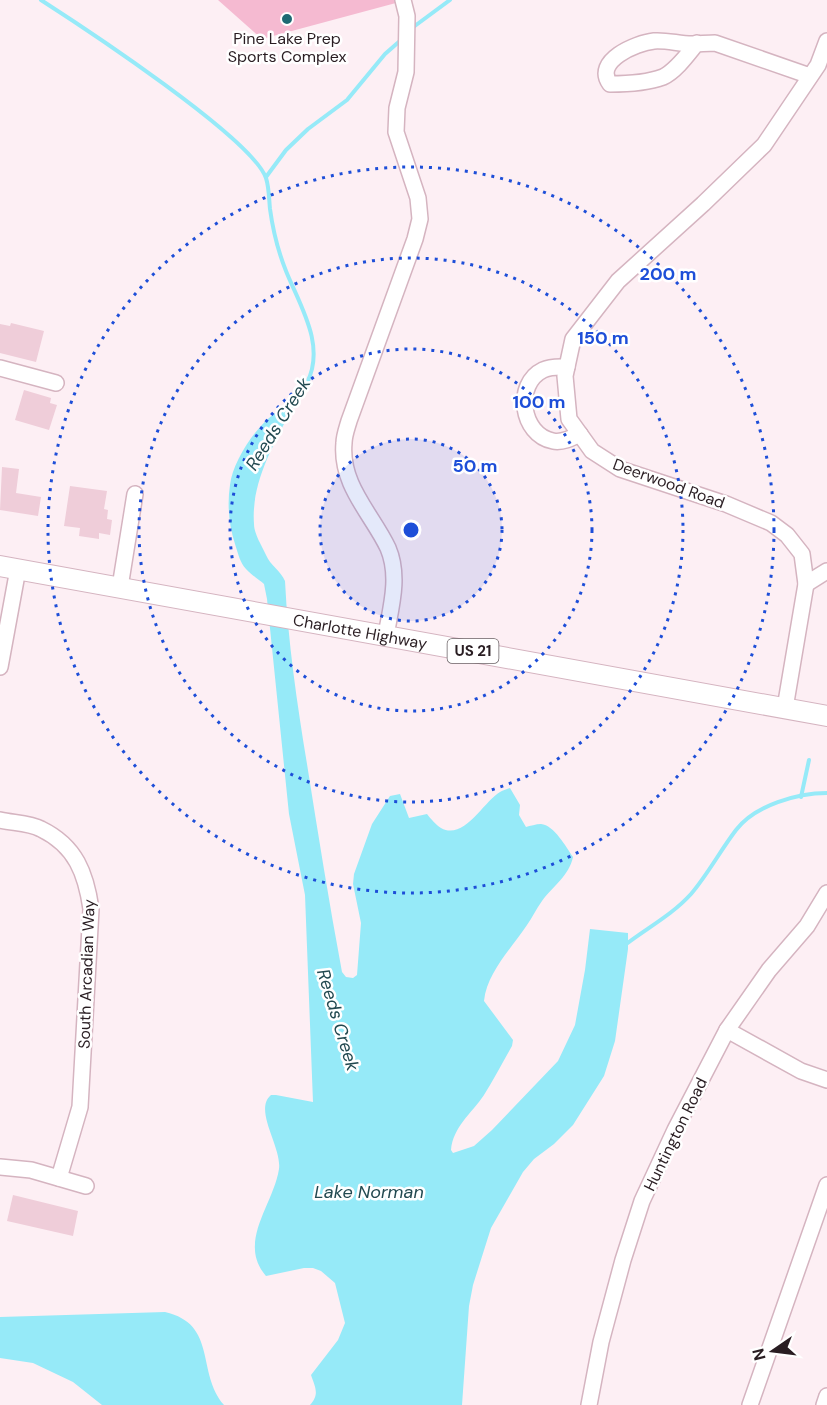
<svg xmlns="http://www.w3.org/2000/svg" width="827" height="1405" font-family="'DM Sans',sans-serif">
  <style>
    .green { fill: #f5bad1 }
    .water { fill: #96eaf8 }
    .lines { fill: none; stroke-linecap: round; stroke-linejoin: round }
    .stream { stroke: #96eaf8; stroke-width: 4 }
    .building { fill: #efcdd9 }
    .minor-casing { stroke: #d5b4c0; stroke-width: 18 }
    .major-casing { stroke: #d5b4c0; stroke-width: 22 }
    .minor { stroke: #fff; stroke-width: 15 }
    .major { stroke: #fff; stroke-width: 20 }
    .ring { fill: none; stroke: #1d4ed8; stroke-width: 3; stroke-dasharray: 3 6 }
    .poi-dot { fill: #1e6973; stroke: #fff; stroke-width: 2 }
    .labels { text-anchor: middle; stroke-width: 5; stroke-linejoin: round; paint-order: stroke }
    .shield { fill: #fff; stroke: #696164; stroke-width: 1.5 }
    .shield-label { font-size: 15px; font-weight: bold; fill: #291d22 }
    .poi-label { font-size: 16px; fill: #291d22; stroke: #fff }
    .street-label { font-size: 16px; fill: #291d22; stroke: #fff }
    .water-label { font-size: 18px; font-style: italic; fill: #224950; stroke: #fff }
    .centre { fill: #1d4ed8; stroke: #fff; stroke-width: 3 }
    .ring-label { font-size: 18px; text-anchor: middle; font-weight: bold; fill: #1d4ed8; stroke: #fff; stroke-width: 5; stroke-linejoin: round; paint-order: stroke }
  </style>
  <rect width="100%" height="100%" fill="#fdeff4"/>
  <path class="green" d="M 218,0 L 407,0 L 262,39 Z"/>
  <g class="water">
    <path d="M 284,408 L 288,408 L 289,414 C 272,448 251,484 254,524 C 254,534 262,546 266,555 C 270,565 281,571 285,581 C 288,642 297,703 307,764 C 318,833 329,903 342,972 L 346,977 L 353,978 L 357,975 L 361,923 L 353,884 L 354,874 L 372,824 L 390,796 L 400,794 L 409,818 L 427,814 C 431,819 436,825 441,828 C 464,841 484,801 500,792 C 503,790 507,789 510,788 L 520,805 L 519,815 L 526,827 C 530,826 536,824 541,824 C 554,825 566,847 573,857 C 569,876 553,886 542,901 C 536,909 532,918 527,925 C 512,948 487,972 484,1001 L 513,1040 L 512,1046 C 503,1062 494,1079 484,1095 C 471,1114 453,1127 451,1150 L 453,1153 L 474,1146 L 492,1130 L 558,1061 L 575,1025 L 585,970 L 590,929 L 628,933 L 628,949 L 615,1041 L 604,1076 L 573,1125 L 554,1144 L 534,1159 L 523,1172 L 491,1228 L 473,1285 L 469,1306 L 462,1405 L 310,1405 C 320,1394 315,1387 311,1375 L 338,1340 L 345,1323 L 335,1283 L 321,1271 L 313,1268 L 304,1268 L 266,1276 C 237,1242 273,1206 279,1169 C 282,1147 253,1110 271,1095 L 276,1095 L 313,1102 L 305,895 L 289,814 L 267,599 L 264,584 C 259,579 251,575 246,569 C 240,563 238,553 235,544 C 229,525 227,505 230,485 C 233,459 261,418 284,408 Z"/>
    <path d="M 165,1312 C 218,1324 196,1373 224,1405 L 102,1405 L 73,1382 L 33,1363 L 0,1358 L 0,1317 Z"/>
  </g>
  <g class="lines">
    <g class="stream">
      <path d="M 41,0 C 83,27 252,138 266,178 C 269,187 269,199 270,209 C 273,231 278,251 286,271 C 300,306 326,345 307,383 C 302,395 293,403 287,413"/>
      <path d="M 412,28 L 450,0"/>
      <path d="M 266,177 L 286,150 L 308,129 L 347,100 L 385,54 L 401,40"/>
      <path d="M 801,797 L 809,760"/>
      <path d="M 625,945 C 647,928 672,915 691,894 C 708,874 720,851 736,830 C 755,805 798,793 827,793"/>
    </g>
  </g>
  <g class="building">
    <path d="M 11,323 L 44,331 L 36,362 L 0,353 L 0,324 L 10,326 Z"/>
    <path d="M 24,390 L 51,398 L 50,403 L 57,405 L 49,430 L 15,420 Z"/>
    <path d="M 2,467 L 19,469 L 16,493 L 41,497 L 38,516 L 0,510 Z"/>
    <path d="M 70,486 L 107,491 L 104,509 L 108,510 L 107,519 L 112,520 L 110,535 L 99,533 L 99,539 L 79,536 L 80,528 L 64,526 Z"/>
    <path d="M 13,1195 L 78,1211 L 73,1236 L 7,1221 Z"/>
  </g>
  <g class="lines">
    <g class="minor-casing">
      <g id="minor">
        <path d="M 697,43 C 688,54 676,71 663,77 C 647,83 627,84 610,84 C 593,61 636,43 654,41 C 667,40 679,44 692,44 C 699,44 707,43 715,43 L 810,76"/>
        <path d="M 567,367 C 559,367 551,366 543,370 C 514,384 521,435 553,441 C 562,443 572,438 580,434"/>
        <path d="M 0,368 L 56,383"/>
        <path d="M 806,584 L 827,571"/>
        <path d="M 120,587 L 135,494"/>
        <path d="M 386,635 C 391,607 400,576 388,548 C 372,514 340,485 344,443 C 344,436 347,428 349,421 L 415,239 L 420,219 L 418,198 L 396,132 L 397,108 L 406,72 L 407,16 L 403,0"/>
        <path d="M 0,667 L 18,569"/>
        <path d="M 785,708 L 806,584 L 802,554 L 787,535 L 771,523 L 726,504 L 620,469 L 592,451 L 569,419 L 565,376 L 573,339 L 618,281 L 703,204 L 764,145 L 818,65 L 827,41"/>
        <path d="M 0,820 C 13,823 30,823 41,829 C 76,846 86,874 91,909 L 80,1107 L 59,1178"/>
        <path d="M 727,1030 L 801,1071 L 827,1080"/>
        <path d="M 0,1167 L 31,1170 L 86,1186"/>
        <path d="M 589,1405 L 601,1342 L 623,1260 L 642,1201 L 675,1130 L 727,1030 L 769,970 L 807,926 L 827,893"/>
        <path d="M 750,1405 L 827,1185"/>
        <path d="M 824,1405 L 827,1396"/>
      </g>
    </g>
    <g class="major-casing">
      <g id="major">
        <path id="s1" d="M 0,566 L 827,716"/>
      </g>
    </g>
    <use href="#minor" class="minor"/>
    <use href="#major" class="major"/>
  </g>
  <circle cx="411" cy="530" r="91" fill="#1d4ed8" fill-opacity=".12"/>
  <g class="ring">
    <circle cx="411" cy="530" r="91"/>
    <circle cx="411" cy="530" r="181"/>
    <circle cx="411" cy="530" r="272"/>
    <circle cx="411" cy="530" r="363"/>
  </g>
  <circle class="poi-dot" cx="287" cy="19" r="6"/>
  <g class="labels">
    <rect class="shield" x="447.5" y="639" width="51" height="24" rx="4.5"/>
    <g class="shield-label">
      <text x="473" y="656">US 21</text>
    </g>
    <g class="poi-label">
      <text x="287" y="44">Pine Lake Prep<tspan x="287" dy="18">Sports Complex</tspan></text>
    </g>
    <g class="street-label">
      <text transform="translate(669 483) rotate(20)" y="6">Deerwood Road</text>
      <text dy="6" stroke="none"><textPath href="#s1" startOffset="366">Charlotte Highway</textPath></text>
      <text transform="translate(86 974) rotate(-88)" y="6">South Arcadian Way</text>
      <text transform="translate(675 1134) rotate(-64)" y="6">Huntington Road</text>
    </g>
    <g class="water-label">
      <text transform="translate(278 424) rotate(-58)" y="6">Reeds Creek</text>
      <text transform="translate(338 1020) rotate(73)" y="6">Reeds Creek</text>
      <text x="369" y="1198">Lake Norman</text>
    </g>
  </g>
  <circle cx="411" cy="530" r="9" class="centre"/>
  <g class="ring-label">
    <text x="668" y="280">200 m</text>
    <text x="603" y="344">150 m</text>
    <text x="539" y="408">100 m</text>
    <text x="475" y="472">50 m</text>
  </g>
  <g transform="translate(773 1351) rotate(256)" stroke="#ffffff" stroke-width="4.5" paint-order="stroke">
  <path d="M0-4.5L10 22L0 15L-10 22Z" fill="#291d22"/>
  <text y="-9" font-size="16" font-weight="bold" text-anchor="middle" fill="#291d22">N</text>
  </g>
</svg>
